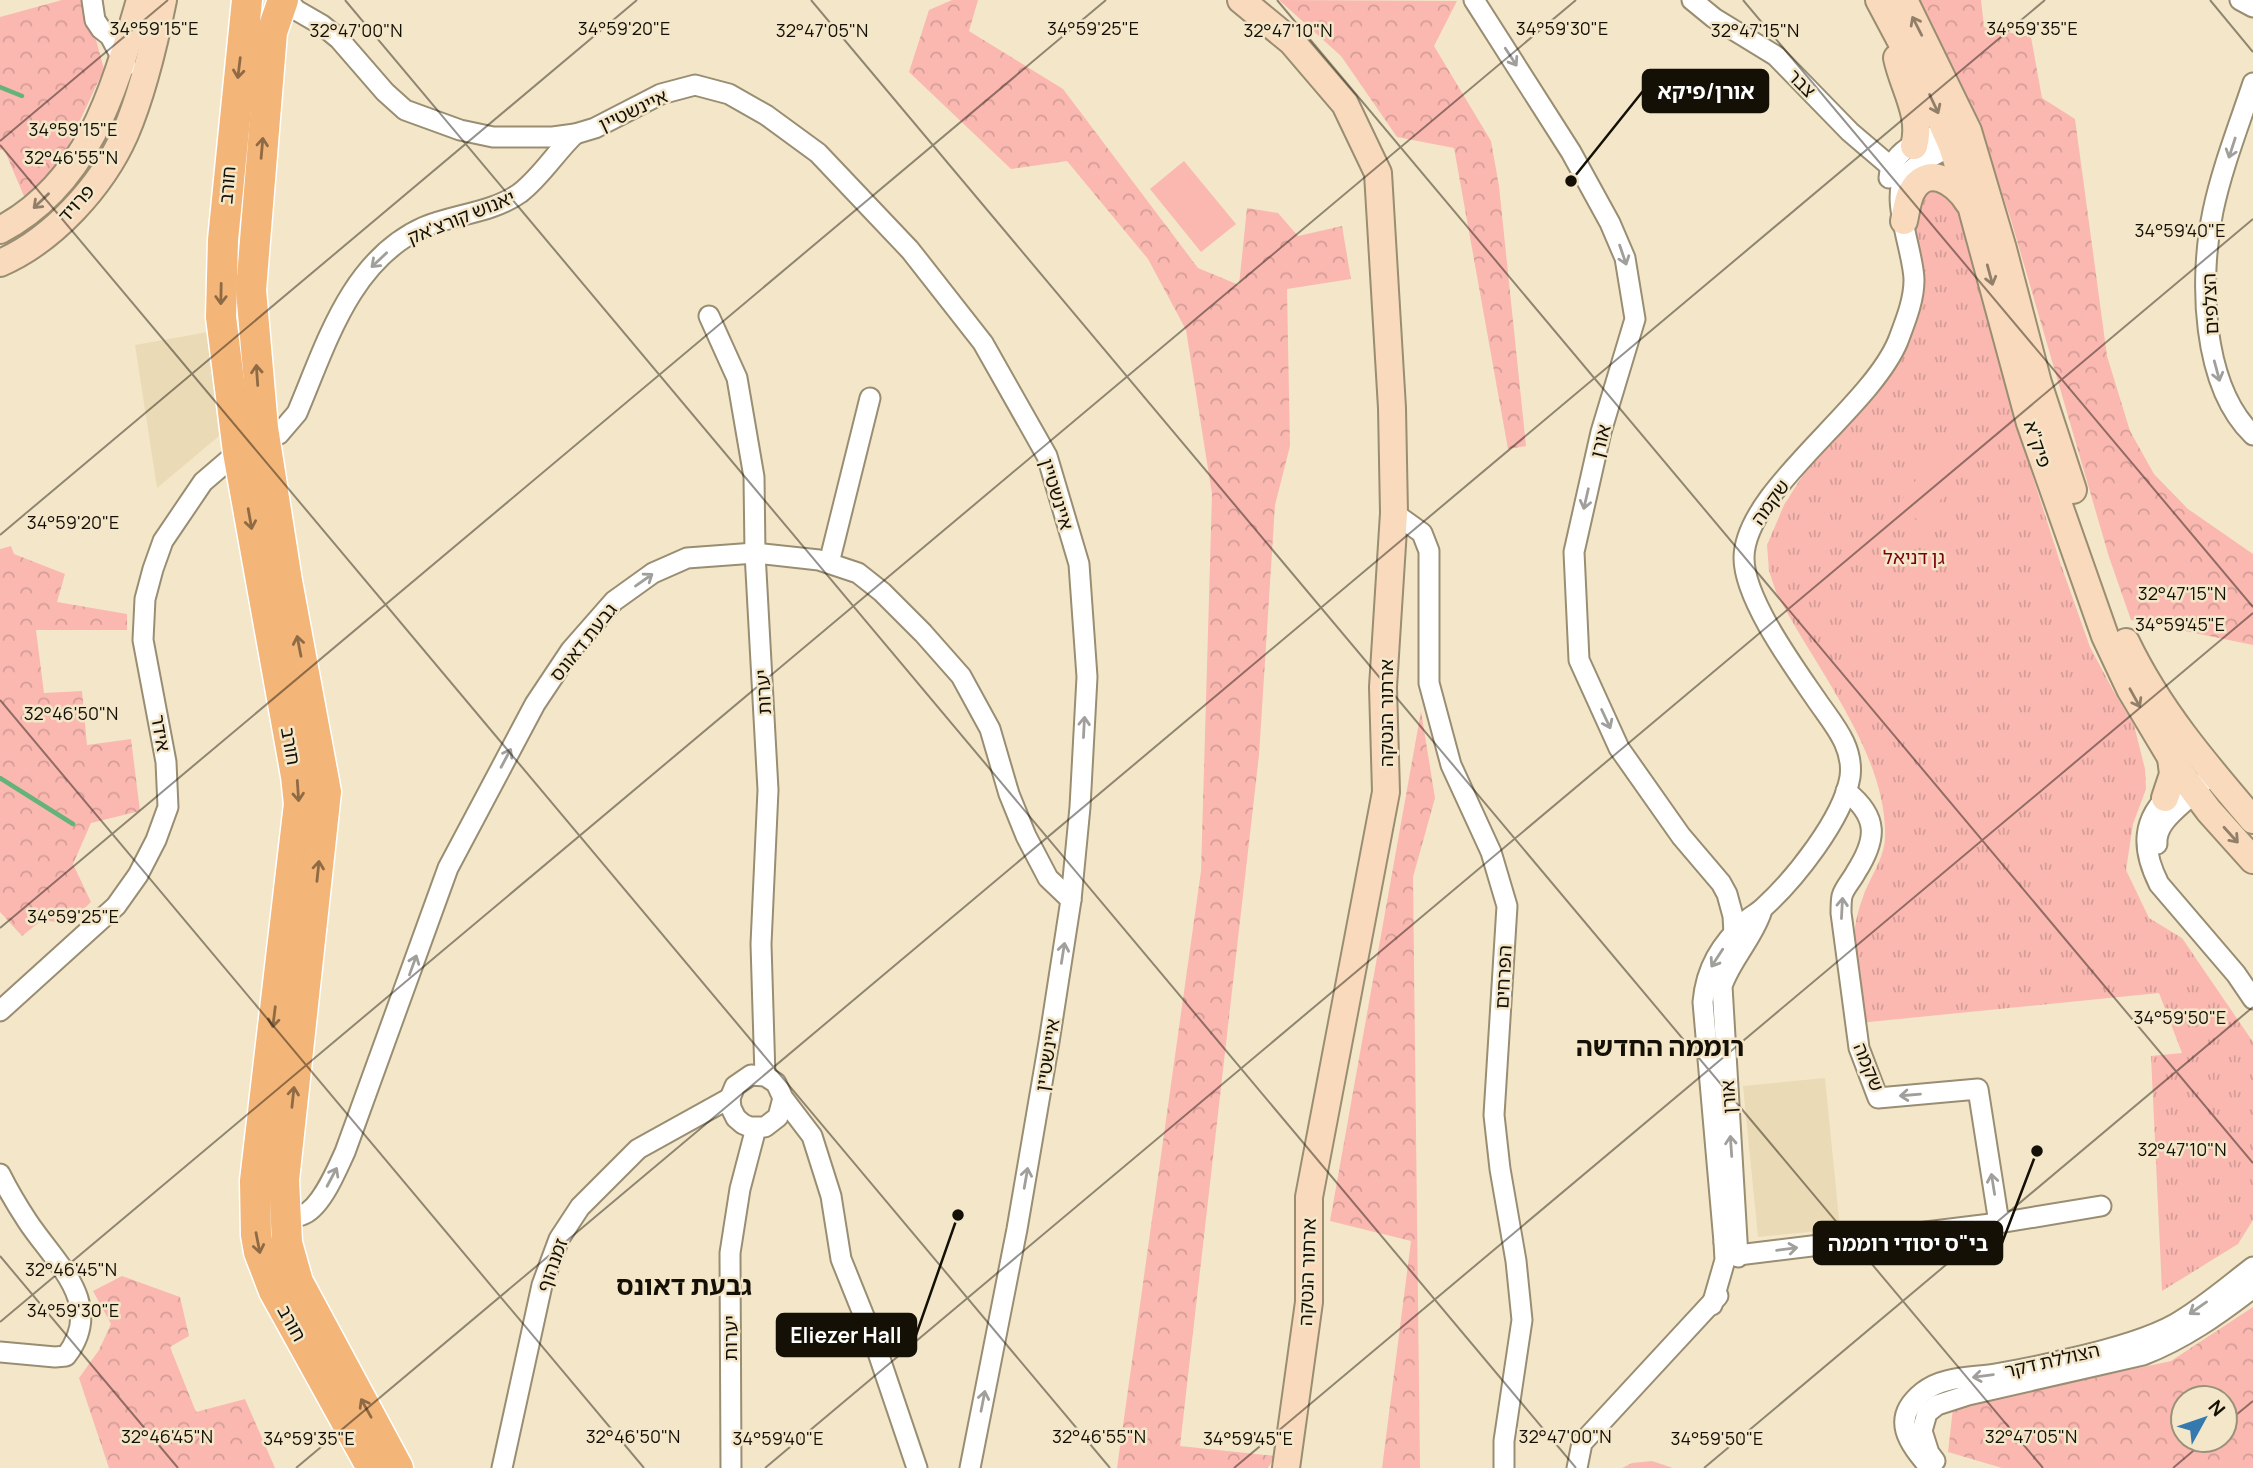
<svg xmlns="http://www.w3.org/2000/svg" width="2253" height="1468" font-family="Manrope,'Noto Sans Hebrew',sans-serif">
  <style>
    .built { fill: #eadbb6 }
    .grass { fill: url(#grass-tufts) }
    .forest { fill: url(#forest-crowns); fill-rule: evenodd }
    .pitch { fill: #fab8b1 }
    .lines { fill: none; stroke-linecap: round; stroke-linejoin: round }
    .stream { stroke: #65b379; stroke-width: 4.5 }
    .street-casing { stroke: #998d72; stroke-width: 23 }
    .secondary-casing { stroke: #998d72; stroke-width: 30 }
    .primary-casing { stroke: #fff; stroke-width: 33 }
    .street { stroke: #fff; stroke-width: 19 }
    .secondary { stroke: #f9dabc; stroke-width: 26 }
    .primary { stroke: #f3b578; stroke-width: 30 }
    .oneway { stroke: #927f6a }
    .oneway2 { stroke: #a19f9b }
    .oneway3 { stroke: #8f6b45 }
    .ticks { fill: none; stroke: #141006; stroke-width: 2; stroke-opacity: 0.45 }
    .labels { text-anchor: middle; stroke-width: 5; stroke-linejoin: round; paint-order: stroke }
    .street-label { font-size: 19px; fill: #141006; stroke: #f4e7c9 }
    .park-label { font-size: 19px; fill: #77010c; stroke: #f4e7c9 }
    .district-label { font-size: 26px; font-weight: bold; fill: #141006; stroke: #f4e7c9 }
    .ticks-label { font-size: 18px; text-anchor: middle; fill: #141006; stroke: #f4e7c9; stroke-width: 5; stroke-linejoin: round; paint-order: stroke }
    .leader { fill: none; stroke: #141006; stroke-width: 2.5 }
    .callout-dot { fill: #141006; stroke: #f4e7c9; stroke-width: 2.5 }
    .callout { fill: #141006; stroke: #141006; stroke-width: 2.5 }
    .callout-label { font-size: 21px; text-anchor: middle; font-weight: bold; fill: #fff }
  </style>
  <defs>
    <pattern id="grass-tufts" width="24" height="20" patternUnits="userSpaceOnUse" patternTransform="scale(1.75)"><rect width="24" height="20" fill="#fab8b1"/><path d="M3 7l-1-3M5 7V3M7 7l1-3M15 17l-1-3M17 17v-4M19 17l1-3" fill="none" stroke="#d59d97"/></pattern>
    <pattern id="forest-crowns" width="20" height="18" patternUnits="userSpaceOnUse" patternTransform="scale(1.75)"><rect width="20" height="18" fill="#fab8b1"/><path d="M2 6a3 3 0 1 1 6 0M12 15a3 3 0 1 1 6 0" fill="none" stroke="#d59d97"/></pattern>
  </defs>
  <rect width="100%" height="100%" fill="#f4e7c9"/>
  <g class="built">
    <path d="M 208,332 L 219,436 L 157,488 L 135,345 Z"/>
    <path d="M 1825,1078 L 1840,1229 L 1758,1237 L 1743,1086 Z"/>
  </g>
  <g class="grass">
    <path d="M 1935,185 L 1959,204 L 2017,427 L 2061,565 L 2090,647 L 2114,692 L 2134,725 L 2145,769 L 2146,789 L 2133,824 L 2126,870 L 2149,918 L 2182,938 L 2253,1042 L 2253,1220 L 2238,1244 L 2162,1291 L 2151,1056 L 2182,1053 L 2159,993 L 1859,1023 C 1854,981 1847,938 1863,897 C 1870,877 1884,859 1885,838 C 1888,754 1813,665 1776,592 L 1769,571 L 1767,545 L 1784,505 L 1803,475 L 1908,343 L 1919,315 L 1924,280 L 1910,220 L 1913,203 Z"/>
    <path d="M 1652,1461 L 1673,1468 L 1622,1468 L 1632,1463 Z"/>
  </g>
  <g class="forest">
    <path d="M 62,0 L 85,0 L 104,69 L 63,157 L 26,201 L 4,149 L 0,150 L 0,17 Z"/>
    <path d="M 952,0 L 978,0 L 969,31 L 1063,89 L 1198,268 L 1239,285 L 1247,208 L 1278,213 L 1298,236 L 1342,226 L 1351,279 L 1287,289 L 1290,446 L 1275,505 L 1259,755 L 1180,1446 L 1275,1456 L 1268,1468 L 1117,1468 L 1201,871 L 1212,494 L 1186,330 L 1148,259 L 1067,161 L 1011,169 L 909,72 L 929,10 Z"/>
    <path d="M 1279,0 L 1457,1 L 1434,46 L 1491,141 L 1499,186 L 1526,446 L 1508,449 L 1454,148 L 1397,137 L 1341,56 Z"/>
    <path d="M 1918,0 L 1981,0 L 1984,27 L 2031,37 L 2042,98 L 2075,119 L 2107,356 L 2130,431 L 2154,474 L 2188,509 L 2253,554 L 2253,645 L 2131,620 L 2109,557 L 2011,220 L 1980,129 Z"/>
    <path d="M 11,546 L 14,554 L 65,574 L 57,602 L 127,614 L 127,630 L 36,630 L 44,693 L 82,691 L 87,745 L 131,739 L 140,811 L 91,823 L 73,864 L 91,902 L 68,924 L 42,920 L 22,936 L 0,912 L 0,549 Z"/>
    <path d="M 1421,711 L 1435,798 L 1413,877 L 1420,1468 L 1382,1468 L 1411,1241 L 1330,1221 Z"/>
    <path d="M 122,1276 L 180,1297 L 189,1336 L 170,1347 L 196,1412 L 245,1399 L 275,1468 L 109,1468 L 79,1378 L 99,1350 L 111,1324 L 93,1291 Z"/>
    <path d="M 2253,1307 L 2253,1468 L 2002,1468 L 1948,1452 L 1953,1408 L 2171,1361 ZM 2183,1398 L 2225,1398 L 2225,1440 L 2183,1440 Z"/>
  </g>
  <g class="pitch">
    <path d="M 1184,161 L 1236,224 L 1201,252 L 1150,189 Z"/>
    <path d="M 1945,440 L 1970,459 L 1923,524 L 1898,505 Z"/>
  </g>
  <g class="lines">
    <g class="stream">
      <path d="M 0,87 L 22,96"/>
      <path d="M 0,778 L 73,824"/>
    </g>
    <g class="street-casing">
      <g id="street">
        <path d="M 92,0 L 95,20 L 101,29 L 110,36 L 126,66"/>
        <path d="M 288,0 L 296,10 L 322,25 L 339,39 L 385,92 L 405,110 L 460,130 L 493,137 L 553,137 L 575,134 L 595,128 L 661,94 L 695,85 L 729,94 L 766,115 L 818,153 L 910,250 L 983,343 L 1047,456 L 1079,564 L 1087,677 L 1080,807 L 1071,900 L 1049,1042 L 1017,1229 L 970,1468"/>
        <path d="M 1474,0 L 1571,152 L 1610,223 L 1625,258 L 1635,319 L 1601,432 L 1574,552 L 1579,660 L 1619,748 L 1681,836 L 1721,883 L 1727,894 L 1733,916 L 1734,934"/>
        <path d="M 1692,0 L 1714,18 L 1776,56 L 1850,132 L 1904,178"/>
        <path d="M 2240,0 L 2253,7"/>
        <path d="M 2253,83 C 2239,125 2222,168 2213,211 C 2199,278 2201,385 2253,435"/>
        <path d="M 1889,178 C 1891,147 1932,133 1959,132"/>
        <path d="M 709,316 L 737,378 L 754,477 L 755,553 L 768,790 L 761,944 L 765,1076"/>
        <path d="M 1394,513 L 1422,533 L 1429,551 L 1429,683 L 1451,765 L 1491,852 L 1507,906 L 1494,1115 L 1500,1169 L 1516,1261 L 1522,1320 L 1504,1441 L 1504,1468"/>
        <path d="M 829,563 L 870,398"/>
        <path d="M 2173,791 C 2141,819 2141,848 2159,884 L 2236,974 L 2253,999"/>
        <path d="M 2157,844 C 2155,818 2189,803 2202,783"/>
        <path d="M 0,1011 L 116,906 L 138,875 L 156,840 L 168,807 L 166,762 L 143,640 L 145,599 L 153,569 L 163,541 L 203,482 L 238,452 L 265,442 L 279,434 L 297,413 C 326,345 350,260 424,227 C 455,214 492,213 520,193 C 541,177 556,152 575,134"/>
        <path d="M 783,1098 L 778,1117 L 765,1127 L 750,1127 L 743,1124 L 736,1118 L 731,1108 L 730,1098 L 735,1086 L 751,1075 L 765,1076 L 776,1083 L 783,1098 L 812,1136 L 831,1196 L 841,1259 L 874,1341 L 917,1468"/>
        <path d="M 0,1174 C 8,1190 18,1207 28,1222 C 56,1264 106,1304 66,1356 L 55,1357 L 0,1352"/>
        <path d="M 275,1210 C 283,1213 294,1218 302,1215 C 321,1209 337,1169 345,1152 L 448,868 L 535,704 L 571,650 L 614,601 L 653,573 L 687,558 L 755,553 L 819,560 L 858,573 L 882,592 L 923,633 L 961,676 L 990,729 L 1009,794 L 1026,836 L 1048,878 L 1071,900"/>
        <path d="M 1999,1223 L 2101,1206"/>
        <path d="M 1724,1242 L 1738,1255 L 1999,1223 L 1978,1089 L 1878,1098 L 1859,1048 L 1841,913 C 1841,907 1841,901 1842,896 C 1844,888 1852,880 1856,872 C 1877,839 1879,817 1846,791"/>
        <path d="M 1738,1257 L 1722,986 C 1731,960 1752,939 1761,913"/>
        <path d="M 1712,1305 L 1725,1260 L 1724,1242 L 1703,1002 C 1706,968 1721,944 1746,921 C 1751,916 1758,913 1763,908 C 1794,880 1843,819 1850,777 C 1854,747 1834,725 1818,702 C 1794,667 1744,599 1744,558 C 1744,491 1870,409 1898,341 C 1905,322 1914,301 1914,280 C 1914,253 1890,198 1905,177 C 1918,159 1945,153 1961,138"/>
        <path d="M 1935,1461 L 1929,1453 L 1922,1431 L 1927,1413 L 1937,1405 L 1968,1395 L 2143,1355 C 2184,1339 2218,1315 2253,1288"/>
        <path d="M 502,1468 L 542,1285 L 559,1239 L 580,1207 L 638,1149 L 730,1098"/>
        <path d="M 731,1468 L 730,1253 L 740,1189 L 756,1128"/>
        <path d="M 1577,1468 L 1582,1443 L 1718,1296"/>
        <path d="M 1930,1468 C 1909,1443 1889,1419 1923,1392 C 1943,1376 1972,1378 1995,1374 C 2020,1370 2044,1365 2068,1359 C 2099,1352 2148,1339 2175,1324 C 2203,1308 2228,1286 2253,1267"/>
      </g>
    </g>
    <g class="secondary-casing">
      <g id="secondary">
        <path d="M 1241,0 L 1292,42 L 1345,104 L 1378,173 L 1392,408 L 1394,513 L 1383,687 L 1386,792 L 1309,1197 L 1309,1302 L 1286,1468"/>
        <path d="M 1879,0 L 1930,96 L 1952,146 L 1972,209 L 2030,423 L 2105,636 L 2130,689 L 2179,771 L 2209,811 L 2253,860"/>
        <path d="M 1904,0 L 1968,131 L 2003,249 L 2038,383 L 2073,490"/>
        <path d="M 1897,58 C 1903,87 1923,116 1914,146"/>
        <path d="M 1904,221 C 1906,212 1907,202 1911,193 C 1926,163 1955,181 1968,202"/>
        <path d="M 0,230 C 89,183 114,90 140,0"/>
        <path d="M 0,263 C 53,240 102,186 125,134 C 143,92 154,45 163,0"/>
        <path d="M 2126,642 C 2158,709 2205,764 2253,820"/>
        <path d="M 2165,798 L 2173,774 L 2171,758"/>
      </g>
    </g>
    <g class="primary-casing">
      <g id="primary">
        <path d="M 247,0 L 223,240 L 221,317 L 238,452 L 296,776 L 299,804 L 255,1181 L 256,1235 L 259,1252 L 274,1291 L 372,1468"/>
        <path d="M 283,0 L 272,32 L 251,290 L 263,428 L 287,581 L 326,792 L 284,1180 L 287,1243 L 298,1282 L 398,1468"/>
      </g>
    </g>
    <use href="#street" class="street"/>
    <use href="#secondary" class="secondary"/>
    <use href="#primary" class="primary"/>
  </g>
  <defs><path id="oneway-shaft" d="M-6 0H5M1.5-3L5.5 0L1.5 3" fill="none" stroke-width="1.6" stroke-linecap="round" stroke-linejoin="round" transform="scale(1.75)"/></defs>
  <g class="oneway">
    <use href="#oneway-shaft" transform="translate(1917 26) rotate(-117)"/>
    <use href="#oneway-shaft" transform="translate(1934 104) rotate(65)"/>
    <use href="#oneway-shaft" transform="translate(41 201) rotate(136)"/>
    <use href="#oneway-shaft" transform="translate(1990 275) rotate(75)"/>
    <use href="#oneway-shaft" transform="translate(2135 698) rotate(61)"/>
    <use href="#oneway-shaft" transform="translate(2231 835) rotate(48)"/>
  </g>
  <g class="oneway2">
    <use href="#oneway-shaft" transform="translate(1511 57) rotate(57)"/>
    <use href="#oneway-shaft" transform="translate(2232 148) rotate(108)"/>
    <use href="#oneway-shaft" transform="translate(1623 255) rotate(71)"/>
    <use href="#oneway-shaft" transform="translate(379 260) rotate(137)"/>
    <use href="#oneway-shaft" transform="translate(2217 371) rotate(75)"/>
    <use href="#oneway-shaft" transform="translate(1586 499) rotate(103)"/>
    <use href="#oneway-shaft" transform="translate(644 580) rotate(-35)"/>
    <use href="#oneway-shaft" transform="translate(1606 719) rotate(65)"/>
    <use href="#oneway-shaft" transform="translate(1084 727) rotate(-87)"/>
    <use href="#oneway-shaft" transform="translate(506 758) rotate(-62)"/>
    <use href="#oneway-shaft" transform="translate(1842 908) rotate(-87)"/>
    <use href="#oneway-shaft" transform="translate(1063 953) rotate(-81)"/>
    <use href="#oneway-shaft" transform="translate(1717 958) rotate(123)"/>
    <use href="#oneway-shaft" transform="translate(413 965) rotate(-70)"/>
    <use href="#oneway-shaft" transform="translate(1910 1095) rotate(175)"/>
    <use href="#oneway-shaft" transform="translate(1731 1146) rotate(-94)"/>
    <use href="#oneway-shaft" transform="translate(332 1177) rotate(-62)"/>
    <use href="#oneway-shaft" transform="translate(1026 1178) rotate(-80)"/>
    <use href="#oneway-shaft" transform="translate(1993 1184) rotate(-99)"/>
    <use href="#oneway-shaft" transform="translate(1787 1249) rotate(-7)"/>
    <use href="#oneway-shaft" transform="translate(2198 1308) rotate(145)"/>
    <use href="#oneway-shaft" transform="translate(1983 1376) rotate(172)"/>
    <use href="#oneway-shaft" transform="translate(983 1401) rotate(-79)"/>
  </g>
  <g class="oneway3">
    <use href="#oneway-shaft" transform="translate(239 68) rotate(97)"/>
    <use href="#oneway-shaft" transform="translate(262 148) rotate(-85)"/>
    <use href="#oneway-shaft" transform="translate(221 294) rotate(91)"/>
    <use href="#oneway-shaft" transform="translate(257 375) rotate(-94)"/>
    <use href="#oneway-shaft" transform="translate(250 519) rotate(80)"/>
    <use href="#oneway-shaft" transform="translate(299 646) rotate(-101)"/>
    <use href="#oneway-shaft" transform="translate(298 791) rotate(86)"/>
    <use href="#oneway-shaft" transform="translate(318 871) rotate(-84)"/>
    <use href="#oneway-shaft" transform="translate(274 1017) rotate(97)"/>
    <use href="#oneway-shaft" transform="translate(293 1097) rotate(-84)"/>
    <use href="#oneway-shaft" transform="translate(258 1243) rotate(79)"/>
    <use href="#oneway-shaft" transform="translate(366 1408) rotate(-119)"/>
  </g>
  <path class="ticks" d="M 345,0 L 1576,1468M 811,0 L 2043,1468M 1277,0 L 2253,1163M 1743,0 L 2253,607M 2210,0 L 2253,52M 0,141 L 168,0M 0,145 L 1110,1468M 0,535 L 637,0M 0,700 L 644,1468M 0,928 L 1106,0M 0,1256 L 178,1468M 0,1322 L 1576,0M 2225,1424 L 2253,1401M 296,1468 L 2045,0M 765,1468 L 2253,219M 1234,1468 L 2253,613M 1704,1468 L 2253,1007M 2173,1468 L 2206,1440"/>
  <g class="labels">
    <g class="street-label">
      <text transform="translate(1802 83) rotate(45)" y="7">צבר</text>
      <text transform="translate(633 110) rotate(-25)" y="7">איינשטיין</text>
      <text transform="translate(227 185) rotate(-85)" y="7">חורב</text>
      <text transform="translate(76 203) rotate(-48)" y="7">פרויד</text>
      <text transform="translate(461 217) rotate(-22)" y="7">יאנוש קורצ'אק</text>
      <text transform="translate(2210 304) rotate(-93)" y="7">הצלפים</text>
      <text transform="translate(1600 441) rotate(-76)" y="7">אורן</text>
      <text transform="translate(2038 444) rotate(71)" y="7">פיק"א</text>
      <text transform="translate(1057 494) rotate(73)" y="7">איינשטיין</text>
      <text transform="translate(1770 502) rotate(-54)" y="7">שקמה</text>
      <text transform="translate(583 642) rotate(-51)" y="7">גבעת דאונס</text>
      <text transform="translate(763 692) rotate(-93)" y="7">יערות</text>
      <text transform="translate(1386 713) rotate(-90)" y="7">ארתור הנטקה</text>
      <text transform="translate(161 733) rotate(80)" y="7">אידר</text>
      <text transform="translate(291 746) rotate(80)" y="7">חורב</text>
      <text transform="translate(1503 977) rotate(-87)" y="7">הפרחים</text>
      <text transform="translate(1047 1055) rotate(-81)" y="7">איינשטיין</text>
      <text transform="translate(1869 1067) rotate(68)" y="7">שקמה</text>
      <text transform="translate(1728 1097) rotate(-94)" y="7">אורן</text>
      <text transform="translate(552 1265) rotate(-70)" y="7">זמנהוף</text>
      <text transform="translate(1307 1272) rotate(-88)" y="7">ארתור הנטקה</text>
      <text transform="translate(292 1323) rotate(61)" y="7">חורב</text>
      <text transform="translate(730 1338) rotate(-90)" y="7">יערות</text>
      <text transform="translate(2052 1360) rotate(-13)" y="7">הצוללת דקר</text>
    </g>
    <g class="park-label">
      <text x="1914" y="564">גן דניאל</text>
    </g>
    <g class="district-label">
      <text x="1660" y="1056">רוממה החדשה</text>
      <text x="684" y="1295">גבעת דאונס</text>
    </g>
  </g>
  <g class="ticks-label">
    <text x="154" y="35">34°59'15"E</text>
    <text x="624" y="35">34°59'20"E</text>
    <text x="1093" y="35">34°59'25"E</text>
    <text x="1562" y="35">34°59'30"E</text>
    <text x="2032" y="35">34°59'35"E</text>
    <text x="356" y="37">32°47'00"N</text>
    <text x="822" y="37">32°47'05"N</text>
    <text x="1288" y="37">32°47'10"N</text>
    <text x="1755" y="37">32°47'15"N</text>
    <text x="73" y="136">34°59'15"E</text>
    <text x="71" y="164">32°46'55"N</text>
    <text x="2180" y="237">34°59'40"E</text>
    <text x="73" y="529">34°59'20"E</text>
    <text x="2182" y="600">32°47'15"N</text>
    <text x="2180" y="631">34°59'45"E</text>
    <text x="71" y="720">32°46'50"N</text>
    <text x="73" y="923">34°59'25"E</text>
    <text x="2180" y="1024">34°59'50"E</text>
    <text x="2182" y="1156">32°47'10"N</text>
    <text x="71" y="1276">32°46'45"N</text>
    <text x="73" y="1317">34°59'30"E</text>
    <text x="167" y="1443">32°46'45"N</text>
    <text x="633" y="1443">32°46'50"N</text>
    <text x="1099" y="1443">32°46'55"N</text>
    <text x="1565" y="1443">32°47'00"N</text>
    <text x="2031" y="1443">32°47'05"N</text>
    <text x="309" y="1445">34°59'35"E</text>
    <text x="778" y="1445">34°59'40"E</text>
    <text x="1248" y="1445">34°59'45"E</text>
    <text x="1717" y="1445">34°59'50"E</text>
  </g>
  <path class="leader" d="M1571 181L1643 91M2037 1151L2002 1243M958 1215L916 1335"/>
  <g class="callout-dot">
    <circle cx="1571" cy="181" r="7"/>
    <circle cx="2037" cy="1151" r="7"/>
    <circle cx="958" cy="1215" r="7"/>
  </g>
  <g class="callout">
    <rect x="1643" y="70" width="125" height="42" rx="7"/>
    <rect x="1814" y="1222" width="188" height="42" rx="7"/>
    <rect x="777" y="1314" width="139" height="42" rx="7"/>
  </g>
  <g class="callout-label">
    <text x="1706" y="99">אורן/פיקא</text>
    <text x="1908" y="1251">בי"ס יסודי רוממה</text>
    <text x="846" y="1343">Eliezer Hall</text>
  </g>
  <g transform="translate(2204 1419) rotate(50)"><circle r="33" fill="#f4e7c9" stroke="#9a917b" stroke-width="2"/>
  <path d="M0-5L12 26L0 18L-12 26Z" fill="#347aaf"/>
  <text y="-10" font-size="19" font-weight="bold" text-anchor="middle" fill="#141006">N</text>
  </g>
</svg>
